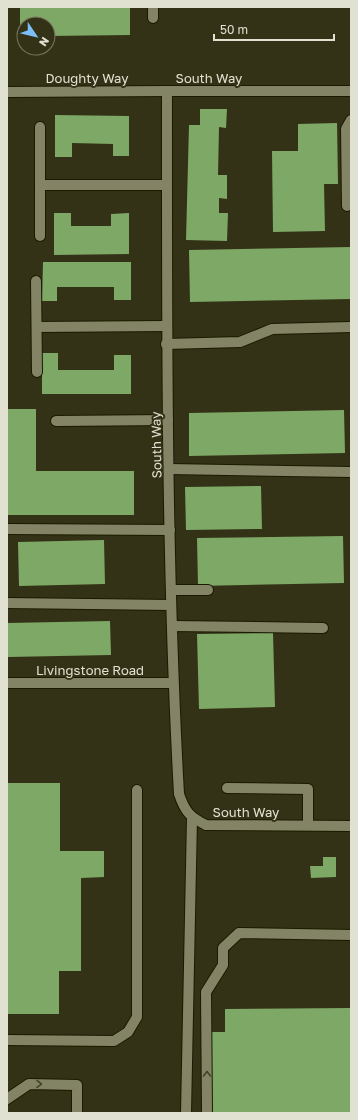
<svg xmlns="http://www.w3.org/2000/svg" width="358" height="1120" font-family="'Golos Text',sans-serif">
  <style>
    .building { fill: #7ea866 }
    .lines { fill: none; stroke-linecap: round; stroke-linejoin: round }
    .minor-casing { stroke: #1b1a01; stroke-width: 12 }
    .minor { stroke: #838365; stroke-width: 10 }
    .oneway { stroke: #434227 }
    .labels { text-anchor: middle; stroke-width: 4; stroke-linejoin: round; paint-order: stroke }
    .street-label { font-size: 13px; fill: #e1e1d1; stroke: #333217 }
  </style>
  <rect width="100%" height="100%" fill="#333217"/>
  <g class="building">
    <path d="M 20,7 L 130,7 L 130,35 L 48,36 L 48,24 L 24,24 L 24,36 L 20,36 Z"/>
    <path d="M 200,109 L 227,109 L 226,128 L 219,127 L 218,175 L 227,175 L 227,199 L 219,198 L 219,213 L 228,213 L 227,241 L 186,240 L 189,125 L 200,125 Z"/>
    <path d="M 55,115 L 129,116 L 129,156 L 113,156 L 113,144 L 72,143 L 72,157 L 55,157 Z"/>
    <path d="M 337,123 L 338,184 L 324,184 L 325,231 L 273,232 L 272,151 L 298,151 L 298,124 Z"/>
    <path d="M 54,213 L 71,213 L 71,226 L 111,226 L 111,214 L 129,213 L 129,254 L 54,255 Z"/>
    <path d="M 351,247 L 351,299 L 190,302 L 189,250 Z"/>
    <path d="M 43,262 L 131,262 L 131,300 L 114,300 L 114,287 L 57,287 L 57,301 L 42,301 Z"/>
    <path d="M 42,353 L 58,353 L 58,370 L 114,370 L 114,355 L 131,355 L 131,394 L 42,394 Z"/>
    <path d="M 7,409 L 36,409 L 36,471 L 134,471 L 134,515 L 7,515 Z"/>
    <path d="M 344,410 L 345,453 L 189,456 L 189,413 Z"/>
    <path d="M 261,486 L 262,529 L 186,530 L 185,487 Z"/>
    <path d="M 343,536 L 344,583 L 198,586 L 197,538 Z"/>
    <path d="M 104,540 L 105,584 L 19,586 L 18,542 Z"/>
    <path d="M 110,621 L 111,655 L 8,657 L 7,623 Z"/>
    <path d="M 273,633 L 275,707 L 199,709 L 197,634 Z"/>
    <path d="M 7,783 L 60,783 L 60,851 L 104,851 L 104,877 L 81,878 L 81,971 L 59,971 L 59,1014 L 7,1014 Z"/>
    <path d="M 323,857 L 336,857 L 336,877 L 311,878 L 310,866 L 323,866 Z"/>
    <path d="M 351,1008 L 351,1113 L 212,1113 L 212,1032 L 225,1032 L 225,1009 Z"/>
  </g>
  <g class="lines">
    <g class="minor-casing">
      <g id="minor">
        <path d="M 153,7 L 153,18"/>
        <path d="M 351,91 L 167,91 C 167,326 166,560 179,794 C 185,812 190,817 206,825 L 351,826"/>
        <path d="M 7,92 L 167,91"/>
        <path d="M 40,127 L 40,236"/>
        <path d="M 40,185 L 167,185"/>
        <path d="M 347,206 L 346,129 L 351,120"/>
        <path d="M 36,281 L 37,372"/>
        <path d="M 37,327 L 166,326"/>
        <path d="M 166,344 L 240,342 L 272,329 L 351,327"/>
        <path d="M 56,421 L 168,420"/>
        <path d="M 169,469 L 351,472"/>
        <path d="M 7,529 L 170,530"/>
        <path d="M 171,590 L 208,590"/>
        <path d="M 7,603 L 171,605"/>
        <path d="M 172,626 L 323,628"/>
        <path d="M 7,683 L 173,683"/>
        <path d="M 227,788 L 308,789 L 308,825"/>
        <path d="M 7,1040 L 114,1041 L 128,1032 L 137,1017 L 137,790"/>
        <path d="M 7,1099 L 29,1084 L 77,1085 L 77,1113"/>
        <path d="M 186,1113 L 192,818"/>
        <path d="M 207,1113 L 206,992 L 223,965 L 223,948 L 239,933 L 351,935"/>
      </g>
    </g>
    <use href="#minor" class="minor"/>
  </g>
  <defs><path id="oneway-chevron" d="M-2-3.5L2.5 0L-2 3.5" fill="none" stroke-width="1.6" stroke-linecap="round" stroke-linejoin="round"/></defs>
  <g class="oneway">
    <use href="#oneway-chevron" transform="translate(207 1074) rotate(-90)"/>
    <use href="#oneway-chevron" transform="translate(39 1084) rotate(1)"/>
  </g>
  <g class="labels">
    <g class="street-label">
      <text x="87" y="83">Doughty Way</text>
      <text x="209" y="83">South Way</text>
      <text transform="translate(156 445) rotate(-91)" y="5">South Way</text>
      <text x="90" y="675">Livingstone Road</text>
      <text x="246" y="817">South Way</text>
    </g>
  </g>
  <rect width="358" height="1120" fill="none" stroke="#e1e1d1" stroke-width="16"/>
  <g transform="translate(36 36) rotate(125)"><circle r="19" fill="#333217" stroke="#797861"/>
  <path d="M0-3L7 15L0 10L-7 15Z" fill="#7abff8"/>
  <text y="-6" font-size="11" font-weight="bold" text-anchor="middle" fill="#e1e1d1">N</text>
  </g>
  <path d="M214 34v6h120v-6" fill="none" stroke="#e1e1d1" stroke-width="2"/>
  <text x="220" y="34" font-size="12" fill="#e1e1d1" stroke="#333217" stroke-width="3" paint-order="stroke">50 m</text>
</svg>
